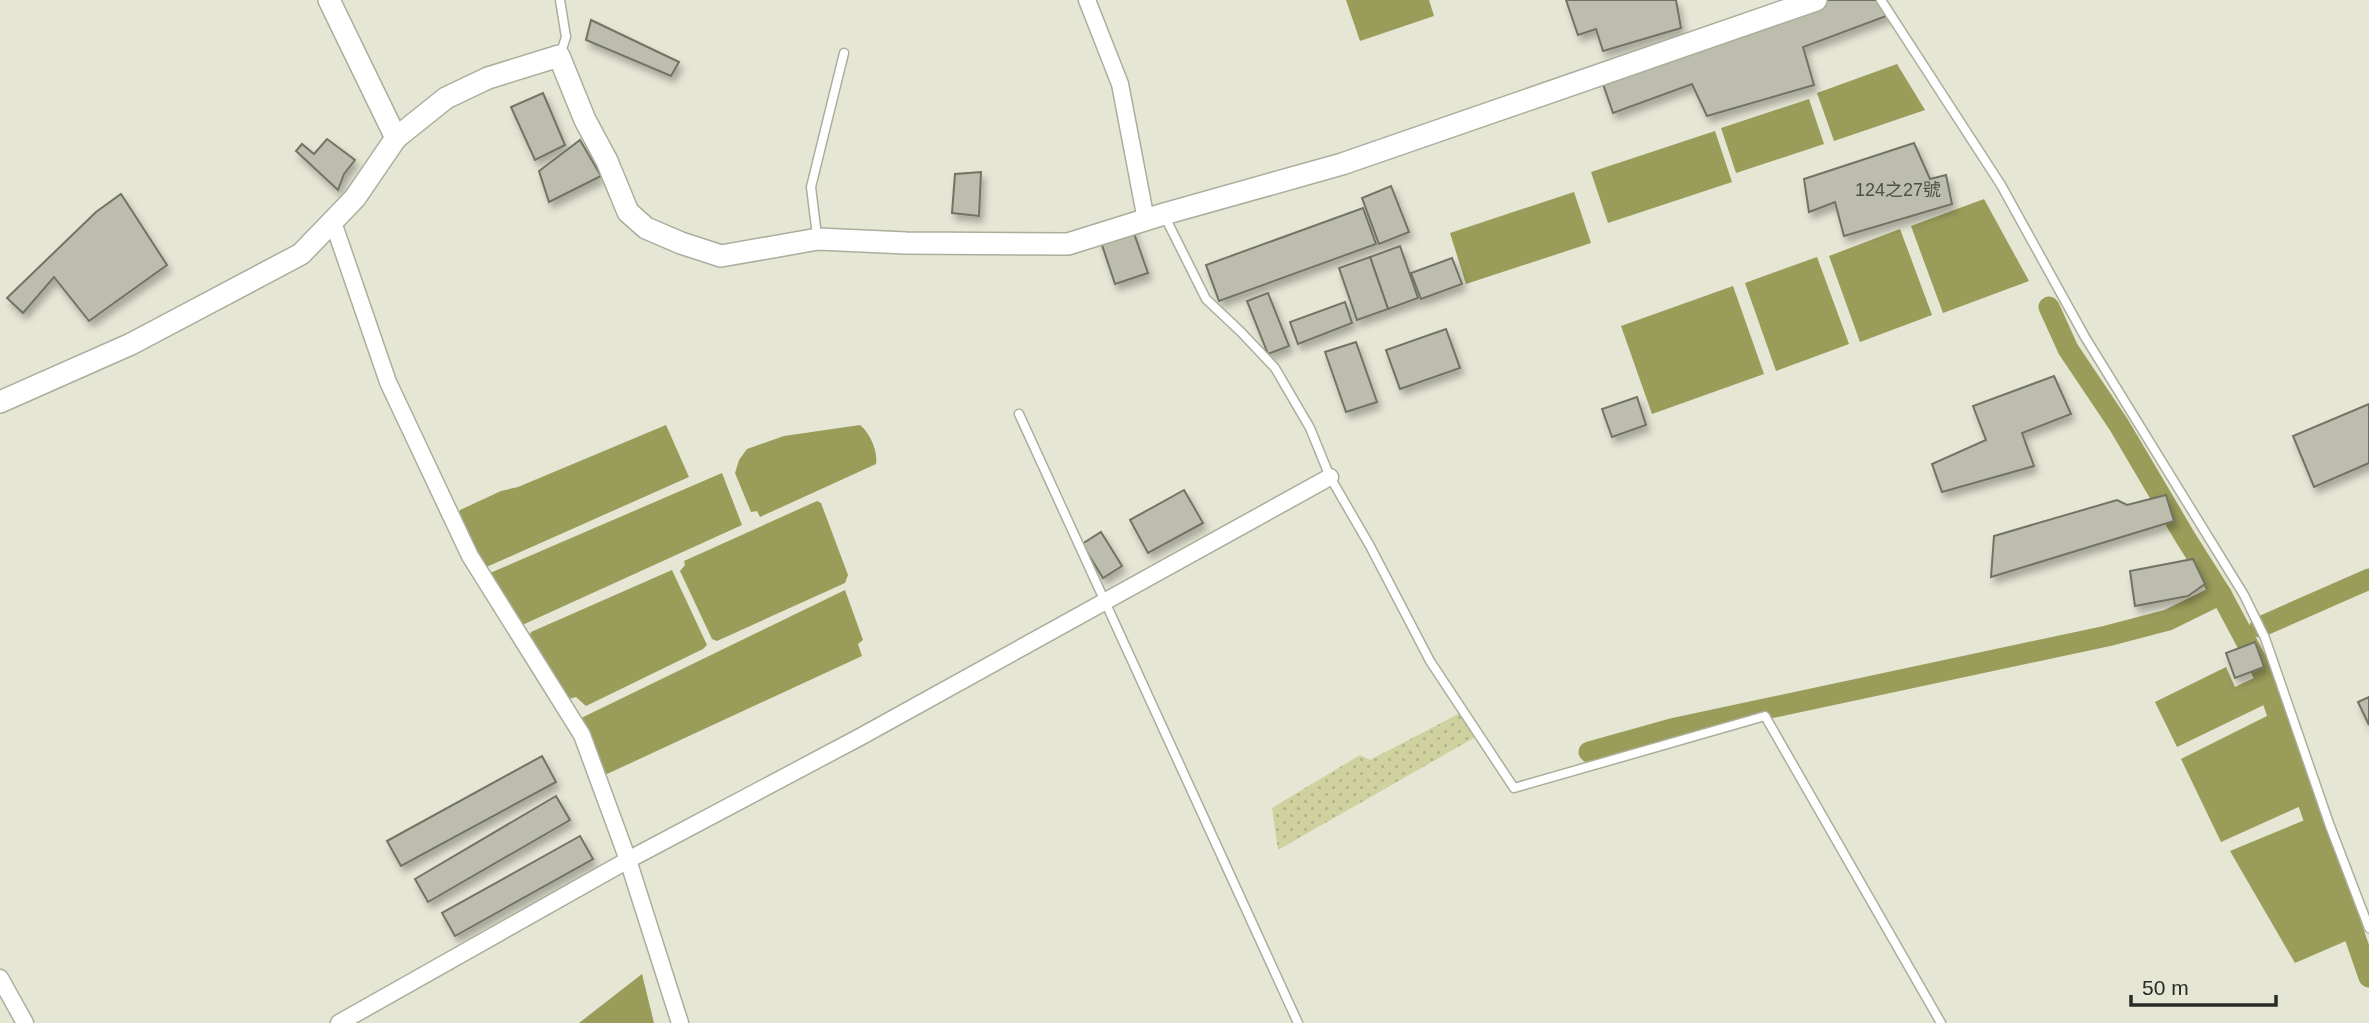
<svg xmlns="http://www.w3.org/2000/svg" width="2369" height="1023" font-family="Helvetica,'Noto Sans TC',sans-serif">
  <style>
    .grass { fill: url(#grass-dots) }
    .water { fill: #9a9c5a }
    .lines { fill: none; stroke-linecap: round; stroke-linejoin: round }
    .canal { stroke: #9a9c5a; stroke-width: 21 }
    .building { fill: #bcbdac; stroke: #727363; stroke-width: 2; filter: url(#shadow) }
    .lane-casing { stroke: #acad9c; stroke-width: 11 }
    .street-casing { stroke: #acad9c; stroke-width: 19 }
    .secondary-casing { stroke: #acad9c; stroke-width: 24 }
    .lane { stroke: #fff; stroke-width: 8 }
    .street { stroke: #fff; stroke-width: 16 }
    .secondary { stroke: #fff; stroke-width: 21 }
    .labels { text-anchor: middle; stroke-width: 7; stroke-linejoin: round; paint-order: stroke }
    .number-label { font-size: 18px; fill: #4e5046 }
  </style>
  <defs>
    <pattern id="grass-dots" width="8" height="8" patternUnits="userSpaceOnUse" patternTransform="scale(1.75)"><rect width="8" height="8" fill="#cfd29f"/><path d="M2 2h.1M6 6h.1" fill="none" stroke="#b2b489" stroke-width="1.8" stroke-linecap="round"/></pattern>
    <filter id="shadow"><feDropShadow dx="3.5" dy="6" stdDeviation="3.5" flood-color="#0004"/></filter>
  </defs>
  <rect width="100%" height="100%" fill="#e5e6d4"/>
  <path class="grass" d="M 1464,711 L 1479,735 L 1278,850 L 1272,808 L 1360,755 L 1370,760 Z"/>
  <g class="water">
    <path d="M 1346,0 L 1429,0 L 1434,16 L 1360,41 Z"/>
    <path d="M 1897,64 L 1925,110 L 1834,141 L 1817,93 Z"/>
    <path d="M 1809,99 L 1824,144 L 1736,173 L 1721,128 Z"/>
    <path d="M 1715,131 L 1732,182 L 1608,223 L 1591,172 Z"/>
    <path d="M 1574,192 L 1591,243 L 1466,284 L 1450,233 Z"/>
    <path d="M 1984,199 L 2029,281 L 1943,313 L 1911,226 Z"/>
    <path d="M 1900,229 L 1932,315 L 1860,342 L 1829,256 Z"/>
    <path d="M 1817,257 L 1849,344 L 1776,371 L 1745,283 Z"/>
    <path d="M 1733,286 L 1764,374 L 1652,414 L 1621,326 Z"/>
    <path d="M 666,425 L 689,477 L 482,569 L 455,523 L 460,510 L 501,491 L 518,487 Z"/>
    <path d="M 860,425 C 870,433 878,451 876,464 L 760,517 L 757,511 L 751,512 L 735,473 L 739,460 L 747,449 L 784,436 Z"/>
    <path d="M 722,473 L 742,525 L 520,626 L 488,577 L 490,573 Z"/>
    <path d="M 817,501 L 821,503 L 848,575 L 845,583 L 717,641 L 712,639 L 680,571 L 685,565 L 684,561 Z"/>
    <path d="M 672,570 L 707,645 L 703,649 L 586,706 L 576,697 L 569,699 L 529,638 L 531,632 Z"/>
    <path d="M 845,590 L 863,640 L 858,644 L 862,656 L 607,774 L 601,772 L 573,722 Z"/>
    <path d="M 2226,667 L 2235,687 L 2260,675 L 2272,701 L 2177,747 L 2155,702 Z"/>
    <path d="M 2271,714 L 2303,805 L 2221,842 L 2181,759 Z"/>
    <path d="M 2312,817 L 2355,937 L 2295,963 L 2230,851 Z"/>
    <path d="M 642,974 L 654,1023 L 579,1023 Z"/>
  </g>
  <g class="lines">
    <g class="canal">
      <path d="M 2049,307 L 2068,349 L 2119,425 L 2185,537 L 2221,594 L 2264,675 L 2369,977"/>
      <path d="M 2260,627 L 2369,579"/>
      <path d="M 1589,752 L 1671,729 L 2107,636 L 2168,620 L 2221,594"/>
    </g>
  </g>
  <g class="building">
    <path d="M 1566,0 L 1676,0 L 1681,28 L 1603,51 L 1596,29 L 1578,35 Z"/>
    <path d="M 1819,0 L 1881,0 L 1889,15 L 1803,47 L 1814,85 L 1707,116 L 1692,84 L 1613,113 L 1602,81 Z"/>
    <path d="M 591,20 L 679,62 L 671,76 L 586,40 Z"/>
    <path d="M 543,93 L 565,145 L 535,160 L 511,107 Z"/>
    <path d="M 327,139 L 355,160 L 344,174 L 338,190 L 296,151 L 302,144 L 314,154 Z"/>
    <path d="M 580,140 L 601,176 L 549,202 L 539,171 Z"/>
    <path d="M 1914,143 L 1930,179 L 1946,175 L 1952,204 L 1844,236 L 1835,202 L 1809,212 L 1804,179 Z"/>
    <path d="M 981,172 L 979,216 L 952,213 L 955,174 Z"/>
    <path d="M 1391,186 L 1409,232 L 1379,244 L 1362,198 Z"/>
    <path d="M 121,194 L 167,265 L 89,321 L 54,277 L 23,313 L 7,298 L 96,212 Z"/>
    <path d="M 1363,208 L 1376,244 L 1219,301 L 1206,265 Z"/>
    <path d="M 1131,225 L 1148,273 L 1115,284 L 1099,236 Z"/>
    <path d="M 1400,246 L 1418,298 L 1388,309 L 1370,257 Z"/>
    <path d="M 1370,257 L 1388,309 L 1357,320 L 1339,268 Z"/>
    <path d="M 1452,258 L 1462,284 L 1421,299 L 1411,273 Z"/>
    <path d="M 1268,293 L 1289,346 L 1268,354 L 1247,301 Z"/>
    <path d="M 1345,302 L 1352,323 L 1298,344 L 1290,322 Z"/>
    <path d="M 1446,329 L 1460,368 L 1400,389 L 1386,350 Z"/>
    <path d="M 1356,342 L 1377,402 L 1346,412 L 1325,352 Z"/>
    <path d="M 2054,376 L 2071,414 L 2022,433 L 2034,466 L 1942,492 L 1932,464 L 1986,440 L 1973,406 Z"/>
    <path d="M 1637,397 L 1646,425 L 1612,437 L 1602,409 Z"/>
    <path d="M 2369,404 L 2369,463 L 2314,487 L 2293,436 Z"/>
    <path d="M 1184,490 L 1203,523 L 1148,553 L 1130,520 Z"/>
    <path d="M 2166,495 L 2174,521 L 1991,577 L 1994,536 L 2117,500 L 2127,505 Z"/>
    <path d="M 1101,532 L 1122,566 L 1103,578 L 1082,544 Z"/>
    <path d="M 2193,559 L 2205,584 L 2188,596 L 2135,606 L 2130,571 Z"/>
    <path d="M 2255,642 L 2264,667 L 2235,678 L 2226,653 Z"/>
    <path d="M 2369,697 L 2369,725 L 2358,702 Z"/>
    <path d="M 542,756 L 556,782 L 401,866 L 387,841 Z"/>
    <path d="M 556,796 L 570,820 L 428,902 L 415,879 Z"/>
    <path d="M 580,836 L 593,859 L 455,936 L 442,913 Z"/>
  </g>
  <g class="lines">
    <g class="lane-casing">
      <g id="lane">
        <path d="M 1881,0 L 2001,185 L 2085,337 L 2244,595 L 2265,638 L 2330,826 L 2369,928"/>
        <path d="M 560,55 L 566,37 L 560,0"/>
        <path d="M 1165,217 L 1206,299 L 1241,332 L 1275,368 L 1310,428 L 1330,477 L 1370,546 L 1430,661 L 1514,788 L 1765,716 L 1941,1023"/>
        <path d="M 817,236 L 811,187 L 844,53"/>
        <path d="M 1019,414 L 1298,1023"/>
      </g>
    </g>
    <g class="street-casing">
      <g id="street">
        <path d="M 1087,0 L 1120,84 L 1146,220"/>
        <path d="M 333,222 L 388,382 L 470,556 L 582,735 L 628,860 L 680,1023"/>
        <path d="M 0,978 L 25,1023"/>
        <path d="M 339,1023 L 628,860 L 860,737 L 1330,477"/>
      </g>
    </g>
    <g class="secondary-casing">
      <g id="secondary">
        <path d="M 329,0 L 396,138"/>
        <path d="M 0,402 L 131,344 L 301,254 L 355,198 L 396,138 L 446,98 L 488,78 L 559,56 L 585,120 L 607,161 L 628,212 L 646,228 L 681,243 L 721,256 L 818,239 L 906,243 L 1068,244 L 1164,214 L 1342,164 L 1816,0"/>
      </g>
    </g>
    <use href="#lane" class="lane"/>
    <use href="#street" class="street"/>
    <use href="#secondary" class="secondary"/>
  </g>
  <g class="labels">
    <g class="number-label">
      <text x="1898" y="196">124之27號</text>
    </g>
  </g>
  <path d="M2131 995v10h145v-10" fill="none" stroke="#2a2b24" stroke-width="3.5"/>
  <text x="2142" y="995" font-size="21" fill="#2a2b24" stroke="#e5e6d4" stroke-width="5" paint-order="stroke">50 m</text>
</svg>
